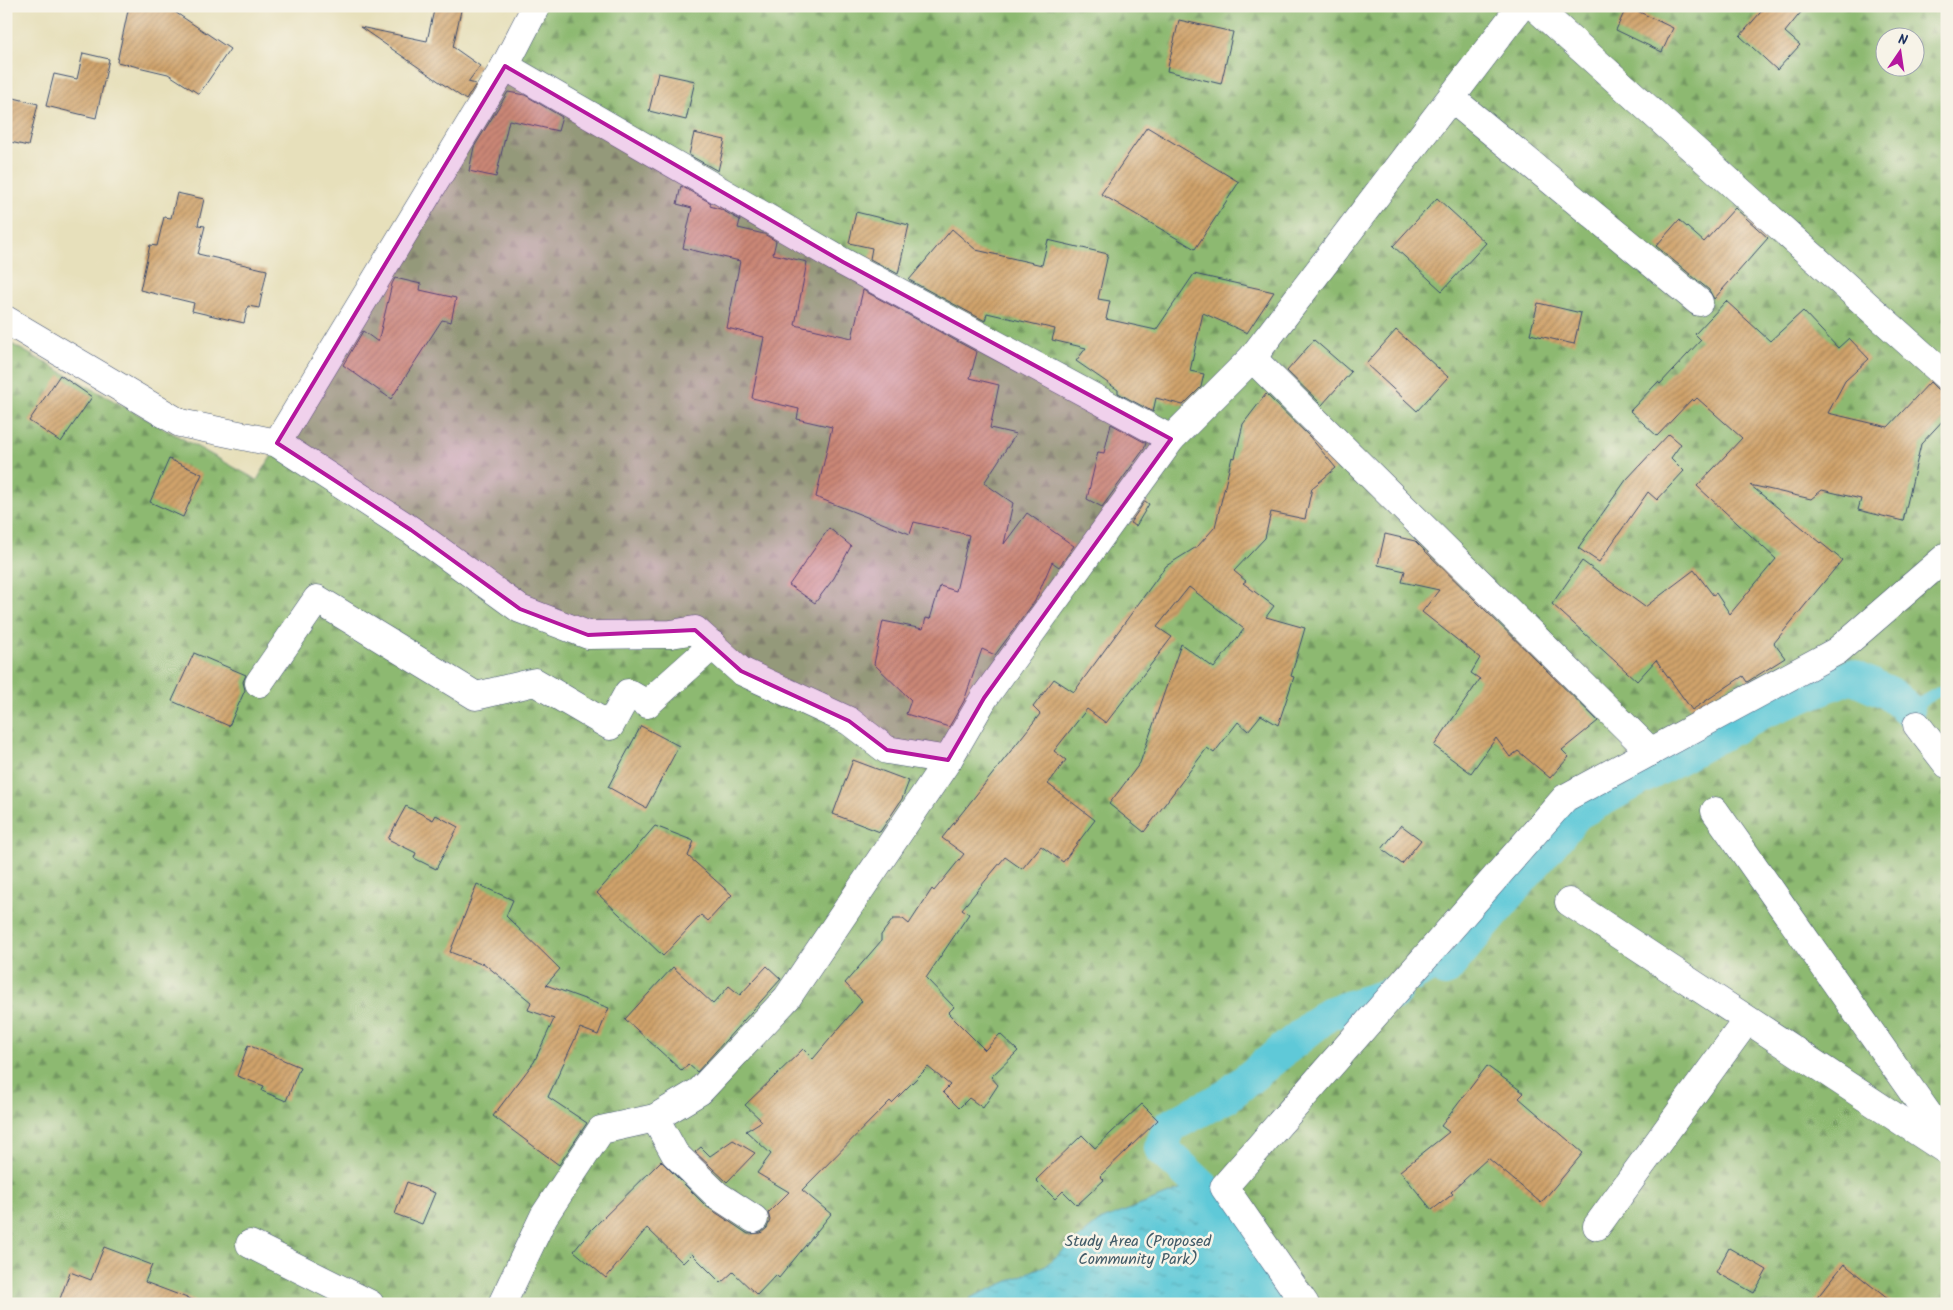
<svg xmlns="http://www.w3.org/2000/svg" width="1953" height="1310" font-family="Kalam,sans-serif">
  <style>
    .forest { fill: url(#forest-firs); stroke: #547468; fill-rule: evenodd }
    .water { fill: url(#water-ripples); stroke: #3c7c9b }
    .lines { fill: none; stroke-linecap: round; stroke-linejoin: round }
    .stream { stroke: #5ec9d8; stroke-width: 10 }
    .canal { stroke: #5ec9d8; stroke-width: 34 }
    .building { fill: url(#building-hatch) }
    .minor-casing { stroke: #3a4a6c; stroke-width: 29 }
    .minor { stroke: #fff; stroke-width: 28 }
    .marked { fill: #b5179e; fill-opacity: 0.2; stroke: #b5179e; stroke-width: 4; stroke-linejoin: round }
    .labels { text-anchor: middle; stroke-width: 5; stroke-linejoin: round; paint-order: stroke }
    .park-label { font-size: 16px; fill: #415a67; stroke: #f7f3e8 }
  </style>
  <defs>
    <pattern id="forest-firs" width="22" height="20" patternUnits="userSpaceOnUse" patternTransform="scale(1.25)"><rect width="22" height="20" fill="#8db971"/><path d="M5 1l3.5 6h-7zM16 11l3.5 6h-7z" fill="#729760"/></pattern>
    <pattern id="water-ripples" width="26" height="14" patternUnits="userSpaceOnUse" patternTransform="scale(1.25)"><rect width="26" height="14" fill="#5ec9d8"/><path d="M2 4q2-2 4 0t4 0M15 11q2-2 4 0t4 0" fill="none" stroke="#4da4b2"/></pattern>
    <pattern id="building-hatch" width="6" height="6" patternUnits="userSpaceOnUse" patternTransform="scale(1.25)"><rect width="6" height="6" fill="#d0a36b"/><path d="M-1 1l2-2M0 6l6-6M5 7l2-2" fill="none" stroke="#a8855b"/></pattern>
  </defs>
  <rect width="100%" height="100%" fill="#f7f3e8"/>
  <filter id="ink" filterUnits="userSpaceOnUse"><feTurbulence type="fractalNoise" baseFrequency=".02" numOctaves="2"/><feDisplacementMap in="SourceGraphic" scale="10" xChannelSelector="R" yChannelSelector="G"/><feConvolveMatrix kernelMatrix="1 2 1 2 8 2 1 2 1" color-interpolation-filters="sRGB"/></filter>
  <filter id="wash" filterUnits="userSpaceOnUse"><feTurbulence type="fractalNoise" baseFrequency=".0096" numOctaves="4" result="noise"/><feDisplacementMap in="SourceGraphic" scale="20" xChannelSelector="R" yChannelSelector="G"/><feGaussianBlur stdDeviation="1.12" result="paint"/><feColorMatrix in="noise" values="0 0 0 0 0 0 0 0 0 0 0 0 0 0 0 0 0 1.4 0 .05"/><feComposite in="paint" operator="in"/></filter>
  <g filter="url(#wash)">
    <rect width="100%" height="100%" fill="#e7e0bb"/>
    <path class="forest" d="M 545,6 L 1947,6 L 1947,1304 L 6,1304 L 6,341 L 257,480 ZM 1886,38 L 1916,38 L 1916,68 L 1886,68 Z"/>
    <path class="water" d="M 1182,1189 L 1225,1229 L 1258,1304 L 973,1304 L 970,1298 L 1046,1265 L 1100,1221 Z"/>
    <g class="lines">
      <g class="stream">
        <path d="M 1908,709 L 1947,687"/>
        <path d="M 1418,986 L 1445,970"/>
      </g>
      <g class="canal">
        <path d="M 1445,970 L 1577,813 L 1762,712 L 1851,676 L 1889,693 L 1908,709"/>
        <path d="M 1278,1304 L 1244,1257 L 1207,1191 L 1161,1148 L 1170,1126 L 1227,1096 L 1328,1014 L 1395,993"/>
      </g>
    </g>
    <g id="blocks">
      <g class="building">
        <path d="M 129,6 L 166,6 L 230,49 L 199,94 L 168,74 L 117,62 Z"/>
        <path d="M 435,6 L 462,6 L 453,47 L 480,66 L 468,82 L 476,84 L 466,100 L 360,27 L 427,41 Z"/>
        <path d="M 1627,6 L 1673,28 L 1662,52 L 1616,30 Z"/>
        <path d="M 1766,6 L 1806,6 L 1785,32 L 1800,45 L 1777,70 L 1740,36 Z"/>
        <path d="M 1179,20 L 1233,32 L 1221,84 L 1167,71 Z"/>
        <path d="M 83,53 L 109,59 L 96,118 L 46,106 L 54,74 L 77,79 Z"/>
        <path d="M 658,73 L 695,81 L 686,120 L 649,111 Z"/>
        <path d="M 508,92 L 525,95 L 562,117 L 558,131 L 509,120 L 496,177 L 469,171 L 474,147 Z"/>
        <path d="M 6,96 L 38,104 L 28,146 L 6,141 Z"/>
        <path d="M 1147,127 L 1239,182 L 1195,249 L 1101,194 Z"/>
        <path d="M 694,133 L 725,140 L 718,171 L 689,155 Z"/>
        <path d="M 681,186 L 711,203 L 710,206 L 720,209 L 740,220 L 738,228 L 764,234 L 776,241 L 773,254 L 807,262 L 795,325 L 852,338 L 863,290 L 977,352 L 970,378 L 999,385 L 990,428 L 1016,434 L 984,483 L 1013,503 L 1004,544 L 1027,513 L 1074,546 L 1059,567 L 1052,562 L 1035,601 L 995,655 L 982,649 L 964,701 L 949,727 L 906,714 L 911,700 L 874,664 L 883,621 L 923,629 L 926,618 L 930,619 L 940,586 L 956,591 L 969,535 L 914,522 L 910,534 L 816,497 L 832,427 L 797,419 L 799,409 L 752,398 L 764,337 L 727,328 L 740,261 L 683,248 L 692,208 L 677,204 Z"/>
        <path d="M 177,193 L 204,199 L 198,225 L 205,226 L 198,254 L 267,270 L 259,308 L 248,306 L 244,323 L 192,311 L 194,303 L 140,290 L 150,245 L 157,246 L 164,217 L 171,218 Z"/>
        <path d="M 1437,198 L 1486,243 L 1442,291 L 1393,246 Z"/>
        <path d="M 1735,208 L 1768,238 L 1714,299 L 1709,290 L 1656,246 L 1679,220 L 1704,242 Z"/>
        <path d="M 856,212 L 909,225 L 898,274 L 870,259 L 872,248 L 849,243 Z"/>
        <path d="M 952,229 L 976,250 L 1042,265 L 1048,240 L 1108,254 L 1098,299 L 1110,301 L 1106,319 L 1156,330 L 1194,274 L 1274,292 L 1247,333 L 1203,313 L 1190,371 L 1204,374 L 1201,387 L 1183,405 L 1156,398 L 1153,412 L 1118,393 L 1118,390 L 1076,361 L 1086,348 L 1052,340 L 1055,329 L 987,313 L 985,321 L 909,280 Z"/>
        <path d="M 395,278 L 421,284 L 420,290 L 456,298 L 451,322 L 442,320 L 391,399 L 343,365 L 363,331 L 378,342 L 392,284 Z"/>
        <path d="M 1726,301 L 1770,341 L 1803,311 L 1838,348 L 1849,338 L 1869,359 L 1845,381 L 1828,413 L 1888,427 L 1930,382 L 1937,389 L 1947,392 L 1947,416 L 1921,444 L 1903,521 L 1858,510 L 1861,499 L 1822,490 L 1811,499 L 1750,485 L 1842,560 L 1774,643 L 1785,658 L 1747,682 L 1743,676 L 1692,710 L 1656,660 L 1637,681 L 1552,604 L 1582,561 L 1645,607 L 1694,570 L 1713,595 L 1716,593 L 1730,614 L 1776,559 L 1697,486 L 1742,438 L 1697,398 L 1694,401 L 1692,399 L 1657,436 L 1630,411 L 1658,382 L 1660,384 L 1701,340 L 1695,334 Z"/>
        <path d="M 1538,303 L 1581,313 L 1574,344 L 1530,334 Z"/>
        <path d="M 1396,330 L 1448,377 L 1417,411 L 1366,364 Z"/>
        <path d="M 1314,340 L 1351,372 L 1322,405 L 1287,371 Z"/>
        <path d="M 60,375 L 92,397 L 61,442 L 29,421 Z"/>
        <path d="M 1266,394 L 1310,437 L 1336,468 L 1312,488 L 1305,519 L 1271,512 L 1265,538 L 1234,571 L 1246,581 L 1243,583 L 1274,606 L 1266,617 L 1305,628 L 1291,676 L 1294,677 L 1278,725 L 1261,715 L 1248,731 L 1238,722 L 1214,753 L 1207,748 L 1144,832 L 1109,804 L 1140,763 L 1181,644 L 1214,668 L 1244,629 L 1189,587 L 1157,627 L 1172,637 L 1106,723 L 1087,709 L 1054,751 L 1066,760 L 1048,784 L 1095,820 L 1063,862 L 1041,846 L 1022,869 L 1005,857 L 962,909 L 969,914 L 926,978 L 954,1007 L 948,1013 L 985,1050 L 1000,1034 L 1018,1051 L 991,1077 L 998,1085 L 983,1108 L 969,1098 L 959,1108 L 943,1092 L 950,1085 L 928,1067 L 892,1103 L 890,1101 L 802,1190 L 831,1214 L 779,1278 L 776,1275 L 757,1295 L 733,1272 L 721,1283 L 692,1254 L 683,1263 L 647,1228 L 606,1278 L 574,1251 L 592,1229 L 661,1161 L 706,1206 L 748,1234 L 761,1233 L 767,1228 L 770,1220 L 768,1213 L 789,1192 L 757,1173 L 771,1154 L 746,1131 L 762,1121 L 745,1105 L 803,1049 L 813,1059 L 862,1001 L 845,983 L 881,941 L 881,935 L 893,919 L 903,919 L 909,924 L 932,889 L 934,891 L 964,854 L 942,838 L 1040,714 L 1033,707 L 1054,679 L 1074,692 L 1166,566 L 1198,546 L 1215,527 L 1232,457 L 1235,458 L 1243,424 Z"/>
        <path d="M 1111,424 L 1146,443 L 1144,449 L 1102,507 L 1087,499 L 1098,452 L 1104,453 Z"/>
        <path d="M 1669,434 L 1681,444 L 1671,458 L 1684,471 L 1657,500 L 1648,492 L 1599,562 L 1578,548 L 1626,480 Z"/>
        <path d="M 169,459 L 202,474 L 183,517 L 150,502 Z"/>
        <path d="M 1145,501 L 1149,504 L 1136,526 L 1130,523 Z"/>
        <path d="M 829,528 L 851,546 L 834,578 L 815,603 L 789,585 Z"/>
        <path d="M 1385,534 L 1415,541 L 1598,721 L 1562,750 L 1569,757 L 1550,778 L 1518,751 L 1510,757 L 1496,738 L 1471,773 L 1434,746 L 1480,679 L 1471,673 L 1480,658 L 1422,612 L 1439,590 L 1402,582 L 1405,571 L 1378,565 Z"/>
        <path d="M 194,653 L 246,675 L 243,682 L 245,690 L 229,726 L 172,701 Z"/>
        <path d="M 641,726 L 679,746 L 646,808 L 608,787 Z"/>
        <path d="M 853,760 L 909,781 L 902,799 L 880,832 L 833,814 Z"/>
        <path d="M 406,806 L 433,820 L 436,815 L 458,827 L 436,869 L 414,858 L 416,853 L 388,839 Z"/>
        <path d="M 1401,825 L 1421,840 L 1402,864 L 1382,849 Z"/>
        <path d="M 655,826 L 694,841 L 688,856 L 732,895 L 708,921 L 701,915 L 663,956 L 597,893 Z"/>
        <path d="M 477,884 L 513,900 L 506,916 L 560,969 L 546,985 L 609,1008 L 598,1035 L 580,1028 L 548,1097 L 587,1123 L 559,1165 L 493,1116 L 534,1062 L 554,1019 L 528,1010 L 531,1002 L 482,962 L 481,964 L 450,952 Z"/>
        <path d="M 767,966 L 781,979 L 697,1072 L 688,1064 L 682,1071 L 625,1019 L 673,967 L 713,1004 L 729,986 L 740,995 Z"/>
        <path d="M 248,1045 L 300,1067 L 286,1101 L 262,1091 L 264,1086 L 237,1076 Z"/>
        <path d="M 1487,1066 L 1524,1093 L 1519,1098 L 1583,1153 L 1541,1203 L 1488,1158 L 1451,1192 L 1453,1194 L 1432,1210 L 1400,1171 L 1449,1132 L 1441,1126 Z"/>
        <path d="M 1142,1104 L 1158,1120 L 1100,1176 L 1104,1180 L 1077,1205 L 1063,1191 L 1055,1199 L 1036,1180 L 1082,1135 L 1095,1148 Z"/>
        <path d="M 733,1140 L 755,1153 L 727,1182 L 695,1152 L 701,1147 L 710,1156 Z"/>
        <path d="M 407,1182 L 435,1193 L 422,1224 L 395,1214 Z"/>
        <path d="M 104,1247 L 152,1265 L 145,1282 L 195,1301 L 195,1304 L 58,1304 L 70,1272 L 91,1280 Z"/>
        <path d="M 1729,1248 L 1767,1270 L 1754,1293 L 1716,1272 Z"/>
        <path d="M 1844,1264 L 1894,1304 L 1812,1304 Z"/>
      </g>
    </g>
  </g>
  <g filter="url(#ink)">
    <use href="#blocks" fill-opacity="0" stroke="#3a4a6c" stroke-width="1"/>
    <g class="lines">
      <g class="minor-casing">
        <g id="minor">
          <path d="M 536,6 L 505,66 L 843,262 L 1171,439"/>
          <path d="M 1534,6 L 1947,377"/>
          <path d="M 1452,99 L 1699,302"/>
          <path d="M 6,320 L 180,423 L 277,443 L 411,530 L 520,609 L 588,635 L 671,634 L 695,630 L 741,671 L 849,721 L 887,750 L 948,760"/>
          <path d="M 1252,358 L 1651,752"/>
          <path d="M 277,443 L 505,66"/>
          <path d="M 259,683 L 317,599 L 476,696 L 535,682 L 610,726 L 628,693 L 647,704 L 713,645"/>
          <path d="M 1917,725 L 1947,764"/>
          <path d="M 1715,811 L 1947,1141"/>
          <path d="M 1569,902 L 1947,1151"/>
          <path d="M 655,1118 L 675,1154 L 717,1195 L 754,1219"/>
          <path d="M 1597,1226 L 1747,1020"/>
          <path d="M 250,1244 L 370,1304"/>
          <path d="M 502,1304 L 544,1216 L 601,1130 L 655,1118 L 700,1091 L 787,998 L 948,760 L 984,698 L 1171,439 L 1252,358 L 1521,6"/>
          <path d="M 1305,1304 L 1224,1187 L 1565,798 L 1837,651 L 1947,556"/>
        </g>
      </g>
      <use href="#minor" class="minor"/>
    </g>
  </g>
  <path class="marked" d="M 505,66 L 843,262 L 1171,439 L 984,698 L 948,760 L 887,750 L 849,721 L 741,671 L 695,630 L 588,635 L 520,609 L 411,530 L 277,443 Z"/>
  <g class="labels">
    <g class="park-label">
      <text x="1138" y="1246">Study Area (Proposed<tspan x="1138" dy="18">Community Park)</tspan></text>
    </g>
  </g>
  <rect width="1953" height="1310" fill="none" stroke="#f7f3e8" stroke-width="25"/>
  <g transform="translate(1900 52) rotate(13)"><circle r="24" fill="#f7f3e8" stroke="#9fa5b1"/>
  <path d="M0-4L9 19L0 12L-9 19Z" fill="#b5179e"/>
  <text y="-8" font-size="14" font-weight="bold" text-anchor="middle" fill="#1b2f5e">N</text>
  </g>
</svg>
